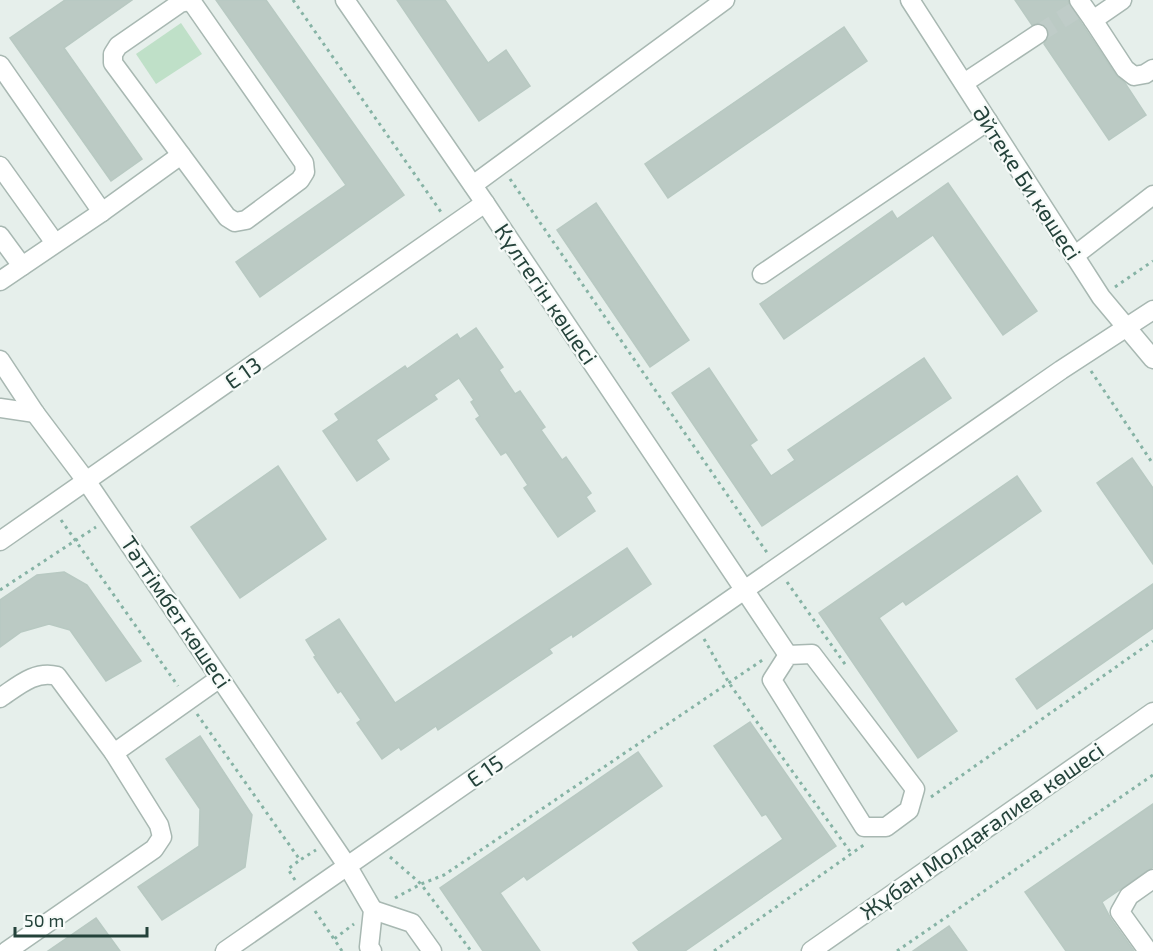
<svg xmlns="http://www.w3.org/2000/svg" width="1153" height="951" font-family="'Exo 2',sans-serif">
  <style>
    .green { fill: #bfe0c8 }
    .building { fill: #bbcac4; stroke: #b8c9c2; stroke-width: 1.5 }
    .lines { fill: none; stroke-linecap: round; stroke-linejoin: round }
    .minor-tunnel { stroke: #bfccc8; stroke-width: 18; stroke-dasharray: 18 9; stroke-linecap: butt }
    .minor-casing { stroke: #a8b8b2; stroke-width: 21 }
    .path { stroke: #86b3a5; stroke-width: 3; stroke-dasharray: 3 4.5; stroke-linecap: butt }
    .minor { stroke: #fff; stroke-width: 18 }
    .labels { text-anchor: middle; stroke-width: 4.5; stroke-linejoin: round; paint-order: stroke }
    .street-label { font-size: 22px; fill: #24423a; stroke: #f7fbf9 }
  </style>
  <rect width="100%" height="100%" fill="#e6efeb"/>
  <path class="green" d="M 181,23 L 202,54 L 156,84 L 136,54 Z"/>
  <g class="building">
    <path d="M 65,0 L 132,0 L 64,48 L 142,159 L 111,181 L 10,38 Z"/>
    <path d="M 216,0 L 266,0 L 404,195 L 260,297 L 236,262 L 346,185 Z"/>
    <path d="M 397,0 L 445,0 L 488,63 L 506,50 L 530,86 L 479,121 Z"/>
    <path d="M 1015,0 L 1068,0 L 1070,6 L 1116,75 L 1125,83 L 1146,115 L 1109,140 L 1044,44 L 1049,34 L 1047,27 L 1038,23 L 1032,25 Z"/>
    <path d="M 844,27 L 867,61 L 668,198 L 645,164 Z"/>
    <path d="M 948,183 L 1037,311 L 1003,335 L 933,235 L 784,339 L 760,304 L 892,211 L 897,219 Z"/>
    <path d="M 596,203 L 689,340 L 650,367 L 557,230 Z"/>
    <path d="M 476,328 L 503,367 L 499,370 L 515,394 L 520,391 L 545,427 L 541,430 L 562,460 L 566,457 L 591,493 L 586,497 L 595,511 L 558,537 L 524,488 L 528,485 L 506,452 L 501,455 L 476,419 L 480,416 L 471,402 L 474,400 L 459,378 L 434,395 L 437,399 L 376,440 L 389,459 L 357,481 L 323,431 L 339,420 L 335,414 L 405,366 L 407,369 L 457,334 L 460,339 Z"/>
    <path d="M 924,358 L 951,398 L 762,526 L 672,393 L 709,368 L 757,440 L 750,445 L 771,476 L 795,460 L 788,450 Z"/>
    <path d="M 1132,458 L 1153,488 L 1153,564 L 1097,483 Z"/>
    <path d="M 278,466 L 326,539 L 240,598 L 191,527 Z"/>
    <path d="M 1017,476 L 1041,511 L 906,605 L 903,601 L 879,618 L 957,731 L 918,758 L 819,613 Z"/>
    <path d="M 627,548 L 651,584 L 573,637 L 572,634 L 549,649 L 552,653 L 438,730 L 436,726 L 401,750 L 399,747 L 382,759 L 357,723 L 361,720 L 341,691 L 338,693 L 314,657 L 316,656 L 306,640 L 339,619 L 395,703 Z"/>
    <path d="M 64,572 L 87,585 L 141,661 L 106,681 L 70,630 L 49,624 L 21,632 L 0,647 L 0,600 L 37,575 Z"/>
    <path d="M 1153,584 L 1153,628 L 1037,709 L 1016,679 Z"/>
    <path d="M 750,722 L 836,846 L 685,951 L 639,951 L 633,943 L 783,839 L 766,814 L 762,816 L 714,746 Z"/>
    <path d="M 200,736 L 252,815 L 245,867 L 162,920 L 138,887 L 199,846 L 200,809 L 166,759 Z"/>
    <path d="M 638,752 L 662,786 L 527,880 L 524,876 L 500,893 L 540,951 L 483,951 L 440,888 Z"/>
    <path d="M 1153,804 L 1153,867 L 1102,902 L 1111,919 L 1134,951 L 1066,951 L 1025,892 Z"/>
    <path d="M 96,918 L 120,951 L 48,951 Z"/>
    <path d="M 949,926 L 967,951 L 913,951 Z"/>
  </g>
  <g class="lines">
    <path class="minor-tunnel" d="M 1038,34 L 1076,10"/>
    <g class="minor-casing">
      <g id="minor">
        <path d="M 345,0 L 485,203 L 788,655"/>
        <path d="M 910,0 L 1101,297 L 1153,359"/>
        <path d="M 1079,0 L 1093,20"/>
        <path d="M 1122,0 L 1093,20 L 1125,69 L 1134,76 L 1145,74 L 1153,69"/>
        <path d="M 188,1 L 194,5 L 304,163 L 305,172 L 300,180 L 246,220 L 235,222 L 227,217 L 113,63 L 113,54 L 118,46 L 180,3 Z"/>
        <path d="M 0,65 L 102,212"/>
        <path d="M 964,83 L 1038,34"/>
        <path d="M 0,166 L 55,243"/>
        <path d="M 473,185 L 725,0"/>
        <path d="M 0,236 L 22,266"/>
        <path d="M 1074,256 L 1153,195"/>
        <path d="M 762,274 L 988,121"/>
        <path d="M 0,281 L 102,212 L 181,155"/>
        <path d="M 0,360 L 35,413 L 87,482 L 348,867 L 373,910 L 369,947 L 372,951"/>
        <path d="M 0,408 L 35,413"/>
        <path d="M 0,541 L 485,203"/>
        <path d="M 812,654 L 915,789 L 909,810 L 886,827 L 864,827 L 772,680 L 788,655 Z"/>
        <path d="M 0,698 C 18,686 35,670 57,676 L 114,753 L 159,825 L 162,837 L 154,849 L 7,951"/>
        <path d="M 114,753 L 220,678"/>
        <path d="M 373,910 L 412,923 L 432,951"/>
        <path d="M 225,951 L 1061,370 L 1153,310"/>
        <path d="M 811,951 L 1153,712"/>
        <path d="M 1148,951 L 1120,912 L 1129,896 L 1153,879"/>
      </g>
    </g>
    <g class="path">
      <path d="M 293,0 L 441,212"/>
      <path d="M 510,179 L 768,554"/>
      <path d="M 1115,287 L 1153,261"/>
      <path d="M 1091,371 L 1153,464"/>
      <path d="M 61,520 L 178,686"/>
      <path d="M 787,582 L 847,667"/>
      <path d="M 0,590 L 96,527"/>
      <path d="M 704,639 L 729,683 L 851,853"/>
      <path d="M 197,714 L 300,860 L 316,850"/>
      <path d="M 931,797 L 1153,641"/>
      <path d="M 390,857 L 421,884 L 471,951"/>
      <path d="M 295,880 L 288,869 L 300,860"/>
      <path d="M 395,898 L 421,884 L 444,875 L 764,659"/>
      <path d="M 315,911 L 334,939"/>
      <path d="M 342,951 L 334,939 L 354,924"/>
      <path d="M 714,951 L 865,844"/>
      <path d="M 897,951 L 1153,775"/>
    </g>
    <use href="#minor" class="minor"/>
  </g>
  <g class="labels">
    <g class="street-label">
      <text transform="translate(1027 183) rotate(57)" y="8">Әйтеке Би көшесі</text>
      <text transform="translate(546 294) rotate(56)" y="8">Күлтегін көшесі</text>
      <text transform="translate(243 373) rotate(-35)" y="8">E 13</text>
      <text transform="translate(176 612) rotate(56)" y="8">Тәттімбет көшесі</text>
      <text transform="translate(485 771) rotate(-35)" y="8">E 15</text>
      <text transform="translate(982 831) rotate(-35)" y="8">Жұбан Молдағалиев көшесі</text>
    </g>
  </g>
  <path d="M15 927v9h132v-9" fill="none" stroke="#24423a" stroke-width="3"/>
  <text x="24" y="927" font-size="18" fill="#24423a" stroke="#f7fbf9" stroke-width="4.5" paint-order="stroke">50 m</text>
</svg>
